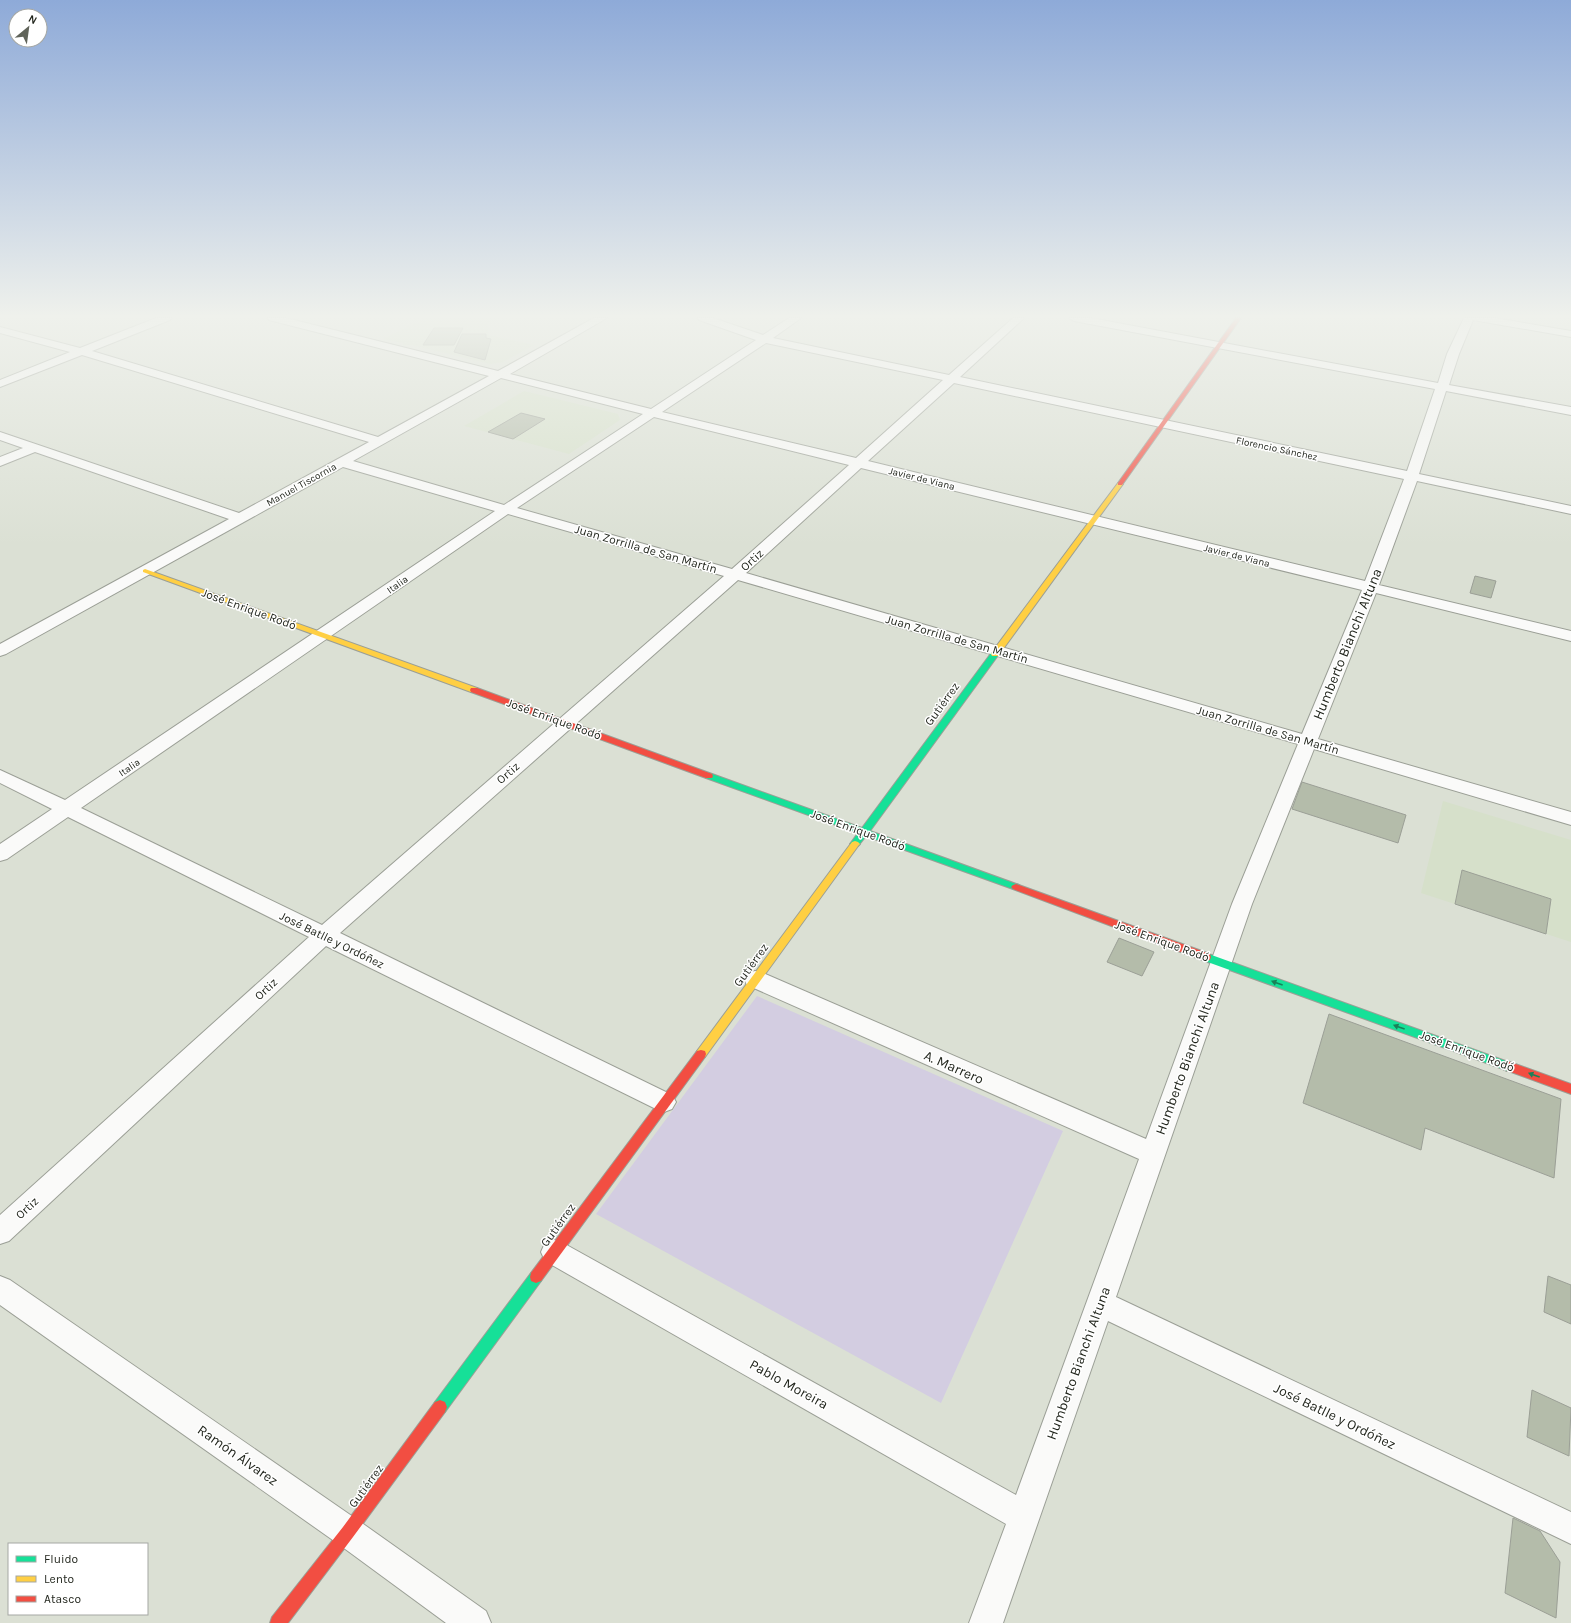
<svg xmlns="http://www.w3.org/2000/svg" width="1571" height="1623" font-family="Karla,sans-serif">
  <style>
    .built { fill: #d6e0ca }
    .green { fill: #d3cde1 }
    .building { fill: #b4bcaa; stroke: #9b9f96 }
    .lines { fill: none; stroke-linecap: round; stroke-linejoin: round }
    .street-casing { stroke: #9b9f96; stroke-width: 2 }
    .fast-casing { stroke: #9b9f96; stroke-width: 2 }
    .slow-casing { stroke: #9b9f96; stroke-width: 2 }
    .jam-casing { stroke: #9b9f96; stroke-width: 2 }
    .street { fill: #fafaf9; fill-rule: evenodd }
    .fast { fill: #16e098; fill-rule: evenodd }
    .slow { fill: #ffcf43; fill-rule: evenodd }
    .jam { fill: #f24e42; fill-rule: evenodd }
    .oneway { fill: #1a8158 }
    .labels { text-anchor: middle; stroke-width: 3; stroke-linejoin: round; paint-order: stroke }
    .far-street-label { font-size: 10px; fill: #1e2219; stroke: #fff }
    .street-label { font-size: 12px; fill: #1e2219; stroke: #fff }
    .near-street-label { font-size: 14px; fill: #1e2219; stroke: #fff }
  </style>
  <rect width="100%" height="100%" fill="#dbe0d4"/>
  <g class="built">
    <path d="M 426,318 L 499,318 L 488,324 L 488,335 L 534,345 L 503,362 L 490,364 L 412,345 L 403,345 L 403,343 L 383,339 Z"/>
    <path d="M 524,391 L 618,414 L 620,420 L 569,454 L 464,426 Z"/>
    <path d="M 1443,801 L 1571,840 L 1571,942 L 1421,893 Z"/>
  </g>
  <path class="green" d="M 757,996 L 1063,1131 L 941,1403 L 596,1214 Z"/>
  <g class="building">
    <path d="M 434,328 L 463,328 L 454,345 L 423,345 Z"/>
    <path d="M 462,334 L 486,334 L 486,338 L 491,339 L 485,360 L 454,352 Z"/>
    <path d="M 521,413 L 545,419 L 513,439 L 488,432 Z"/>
    <path d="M 1475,576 L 1496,581 L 1491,598 L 1470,593 Z"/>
    <path d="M 1302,782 L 1406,815 L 1398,843 L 1292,809 Z"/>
    <path d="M 1462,870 L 1551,899 L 1546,934 L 1455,904 Z"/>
    <path d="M 1119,938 L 1154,952 L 1142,976 L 1107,962 Z"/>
    <path d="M 1329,1014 L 1561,1099 L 1554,1178 L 1425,1128 L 1421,1150 L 1303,1103 Z"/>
    <path d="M 1548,1276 L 1571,1285 L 1571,1324 L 1544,1312 Z"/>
    <path d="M 1532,1390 L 1571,1408 L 1569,1456 L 1527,1437 Z"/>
    <path d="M 1513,1518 L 1540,1531 L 1560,1562 L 1556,1618 L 1505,1593 Z"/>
  </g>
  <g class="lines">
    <g class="street-casing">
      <g id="street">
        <path d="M 156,318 L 171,318 L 170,320 L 92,351 L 378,437 L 489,376 L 269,320 L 268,318 L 286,318 L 498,371 L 594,318 L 607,318 L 510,374 L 651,409 L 756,340 L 699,320 L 698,318 L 713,318 L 763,335 L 789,318 L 801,318 L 773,338 L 949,375 L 1013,318 L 1024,318 L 960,377 L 1407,471 L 1435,389 L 1074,321 L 1069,318 L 1091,318 L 1438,383 L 1447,354 L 1464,318 L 1495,318 L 1571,331 L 1571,337 L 1473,320 L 1459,354 L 1449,385 L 1571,407 L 1571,415 L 1446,391 L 1419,474 L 1571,506 L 1571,514 L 1417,481 L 1379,585 L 1571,631 L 1571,641 L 1376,593 L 1318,739 L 1571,812 L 1571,825 L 1314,749 L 1252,904 L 1116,1297 L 1571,1512 L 1571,1544 L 1108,1321 L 1003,1623 L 969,1623 L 1006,1524 L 545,1261 L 541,1252 L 545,1243 L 554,1240 L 563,1243 L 1016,1495 L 1139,1159 L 747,985 L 744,979 L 747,973 L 755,971 L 763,973 L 1146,1139 L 1232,904 L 1298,744 L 738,580 L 340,933 L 672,1095 L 676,1102 L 672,1109 L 664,1112 L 656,1109 L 326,946 L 9,1241 L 0,1244 L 0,1215 L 309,937 L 68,817 L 7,859 L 0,861 L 0,844 L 52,809 L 0,783 L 0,770 L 65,800 L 495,511 L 343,467 L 6,654 L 0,656 L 0,644 L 229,519 L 35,452 L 0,466 L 0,457 L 23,448 L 0,440 L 0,432 L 239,513 L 369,442 L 82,355 L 0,387 L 0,380 L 70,352 L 0,333 L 0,327 L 80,348 ZM 766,343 L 943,380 L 856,458 L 662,412 ZM 501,378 L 643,414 L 504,505 L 353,461 ZM 954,383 L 1404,479 L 1365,581 L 868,461 ZM 654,417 L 849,465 L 732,569 L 517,508 ZM 861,468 L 1362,590 L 1302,734 L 746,573 ZM 508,514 L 724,576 L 322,925 L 81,808 Z"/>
        <path d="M 0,1276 L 10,1280 L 359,1521 L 486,1611 L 491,1623 L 446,1623 L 337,1543 L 0,1305 Z"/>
      </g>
    </g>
    <g class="fast-casing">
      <g id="fast">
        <path d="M 992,652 L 995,652 L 999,654 L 870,831 L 1019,885 L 1021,887 L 1019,889 L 1013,889 L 866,836 L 858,846 L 852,846 L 850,844 L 858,833 L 706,778 L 705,776 L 706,774 L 712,774 L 862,828 Z"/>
        <path d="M 1206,953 L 1511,1063 L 1513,1066 L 1511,1069 L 1507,1071 L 1503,1069 L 1202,960 L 1201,957 L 1202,954 Z"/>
        <path d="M 536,1271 L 541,1273 L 542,1277 L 541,1281 L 445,1412 L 440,1414 L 435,1412 L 433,1407 L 435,1402 L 531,1273 Z"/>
      </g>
    </g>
    <g class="slow-casing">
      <g id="slow">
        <path d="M 1118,483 L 1123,484 L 998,656 L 992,656 L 991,654 L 992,652 Z"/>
        <path d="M 145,569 L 477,688 L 478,690 L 477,692 L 471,692 L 143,572 L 143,570 Z"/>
        <path d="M 855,841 L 858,842 L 860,844 L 858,846 L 705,1057 L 701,1058 L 697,1057 L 696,1054 L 697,1051 L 852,842 Z"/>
      </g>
    </g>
    <g class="jam-casing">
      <g id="jam">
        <path d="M 1236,318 L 1241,318 L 1122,485 L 1118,485 L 1118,483 Z"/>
        <path d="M 471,688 L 477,688 L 712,774 L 713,776 L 712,778 L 706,778 L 471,692 L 470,690 Z"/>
        <path d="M 1016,884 L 1210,954 L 1211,957 L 1210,960 L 1206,961 L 1202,960 L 1013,889 L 1011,887 L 1013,885 Z"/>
        <path d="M 701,1050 L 705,1051 L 706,1054 L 705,1057 L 541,1281 L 536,1283 L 531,1281 L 530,1277 L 531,1273 L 697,1051 Z"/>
        <path d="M 1507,1061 L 1571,1084 L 1571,1094 L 1503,1069 L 1501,1066 L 1503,1063 Z"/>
        <path d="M 440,1400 L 445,1402 L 447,1407 L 445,1412 L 353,1537 L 288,1623 L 270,1623 L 272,1617 L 343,1527 L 435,1402 Z"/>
      </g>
    </g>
    <use href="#street" class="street"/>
    <use href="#fast" class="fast"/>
    <use href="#slow" class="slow"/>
    <use href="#jam" class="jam"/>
  </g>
  <defs><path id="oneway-solid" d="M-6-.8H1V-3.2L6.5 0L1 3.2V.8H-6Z"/></defs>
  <g class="oneway">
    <use href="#oneway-solid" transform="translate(1277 983) rotate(-160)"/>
    <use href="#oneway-solid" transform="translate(1399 1027) rotate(-160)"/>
    <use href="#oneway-solid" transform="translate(1534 1075) rotate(-160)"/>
  </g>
  <linearGradient id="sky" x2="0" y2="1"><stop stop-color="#8eaad8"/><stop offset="0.58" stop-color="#eff1ec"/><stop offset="1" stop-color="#eff1ec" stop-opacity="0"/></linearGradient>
  <rect width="1571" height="545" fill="url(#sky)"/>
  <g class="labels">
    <g class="far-street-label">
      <text transform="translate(1277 448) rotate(12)" y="4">Florencio Sánchez</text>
      <text transform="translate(922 478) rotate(14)" y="4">Javier de Viana</text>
      <text transform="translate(301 484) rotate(-29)" y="4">Manuel Tiscornia</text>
      <text transform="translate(1237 555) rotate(14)" y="4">Javier de Viana</text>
      <text transform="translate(397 584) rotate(-35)" y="4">Italia</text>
      <text transform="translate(129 767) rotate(-34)" y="4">Italia</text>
    </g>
    <g class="street-label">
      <text transform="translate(646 549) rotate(16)" y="4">Juan Zorrilla de San Martín</text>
      <text transform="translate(752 560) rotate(-42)" y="4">Ortiz</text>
      <text transform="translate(249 609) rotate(20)" y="4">José Enrique Rodó</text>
      <text transform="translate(957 639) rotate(16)" y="4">Juan Zorrilla de San Martín</text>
      <text transform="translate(942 704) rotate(-54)" y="4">Gutiérrez</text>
      <text transform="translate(554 719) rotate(20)" y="4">José Enrique Rodó</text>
      <text transform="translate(1268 730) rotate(16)" y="4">Juan Zorrilla de San Martín</text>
      <text transform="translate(508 773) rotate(-41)" y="4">Ortiz</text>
      <text transform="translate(858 830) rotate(20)" y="4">José Enrique Rodó</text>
      <text transform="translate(332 940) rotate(26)" y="4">José Batlle y Ordóñez</text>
      <text transform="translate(1162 941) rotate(20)" y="4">José Enrique Rodó</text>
      <text transform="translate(751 965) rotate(-54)" y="4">Gutiérrez</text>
      <text transform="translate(266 989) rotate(-43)" y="4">Ortiz</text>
      <text transform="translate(1467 1051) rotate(20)" y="4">José Enrique Rodó</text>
      <text transform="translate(27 1208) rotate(-43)" y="4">Ortiz</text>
      <text transform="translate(558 1225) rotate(-54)" y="4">Gutiérrez</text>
      <text transform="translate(366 1486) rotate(-54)" y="4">Gutiérrez</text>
    </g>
    <g class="near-street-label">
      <text transform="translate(1347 644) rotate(-68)" y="5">Humberto Bianchi Altuna</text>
      <text transform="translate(1187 1058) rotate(-70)" y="5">Humberto Bianchi Altuna</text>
      <text transform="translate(954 1067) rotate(24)" y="5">A. Marrero</text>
      <text transform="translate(1078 1363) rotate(-70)" y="5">Humberto Bianchi Altuna</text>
      <text transform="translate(789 1384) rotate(29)" y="5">Pablo Moreira</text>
      <text transform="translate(1335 1416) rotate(26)" y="5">José Batlle y Ordóñez</text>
      <text transform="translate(238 1455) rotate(35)" y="5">Ramón Álvarez</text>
    </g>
  </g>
  <rect x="8" y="1543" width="140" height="72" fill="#ffffff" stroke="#a5a7a3"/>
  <rect x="16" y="1556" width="20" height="6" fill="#16e098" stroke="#a5a7a3"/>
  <text x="44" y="1563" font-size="12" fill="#1e2219">Fluido</text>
  <rect x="16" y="1576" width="20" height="6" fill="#ffcf43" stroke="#a5a7a3"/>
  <text x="44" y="1583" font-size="12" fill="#1e2219">Lento</text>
  <rect x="16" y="1596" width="20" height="6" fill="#f24e42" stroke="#a5a7a3"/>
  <text x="44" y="1603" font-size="12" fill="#1e2219">Atasco</text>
  <g transform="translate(28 28) rotate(29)"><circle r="19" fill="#ffffff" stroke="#a5a7a3"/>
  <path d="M0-3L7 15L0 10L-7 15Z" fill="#60645a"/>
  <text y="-6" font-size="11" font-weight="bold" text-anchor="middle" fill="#1e2219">N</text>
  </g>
</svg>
